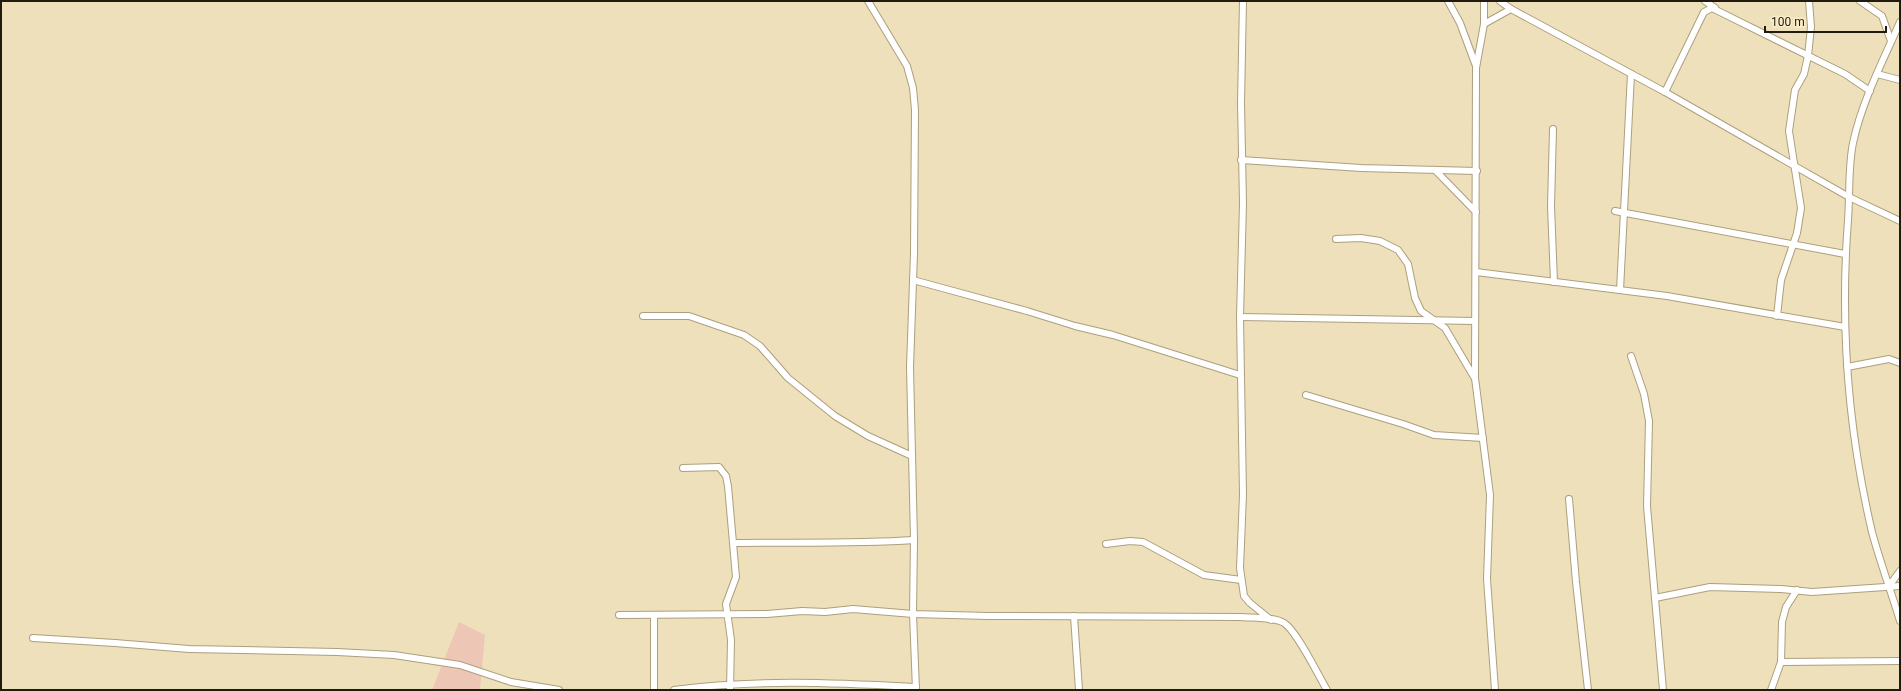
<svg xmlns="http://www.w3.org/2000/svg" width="1901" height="691" font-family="Roboto,sans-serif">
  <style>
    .green { fill: #eec6b6 }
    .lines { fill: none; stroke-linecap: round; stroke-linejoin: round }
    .street-casing { stroke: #ad9f7d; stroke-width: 8 }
    .street { stroke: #fff; stroke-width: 6 }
  </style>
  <rect width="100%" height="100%" fill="#efe0bc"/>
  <path class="green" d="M 459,622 L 485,635 L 480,690 L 432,690 Z"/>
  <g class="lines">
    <g class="street-casing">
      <g id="street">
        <path d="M 868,1 L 907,66 L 913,88 L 915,110 L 914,253 L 910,367 L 914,540 L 913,614 L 916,690"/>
        <path d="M 1243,1 L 1241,103 L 1243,203 L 1240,317 L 1243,495 L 1240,568 L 1244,596 L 1250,603 L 1271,620"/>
        <path d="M 1448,1 L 1460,23 L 1476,66"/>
        <path d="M 1484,1 L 1484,24 L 1476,68 L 1475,378 L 1490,495 L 1487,579 L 1495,690"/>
        <path d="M 1500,1 L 1511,9 L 1665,92 L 1849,197 L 1900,221"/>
        <path d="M 1705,1 L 1715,8"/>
        <path d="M 1860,1 L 1882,16 L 1891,41"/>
        <path d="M 1900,22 C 1883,61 1862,101 1853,143 C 1848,167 1850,194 1848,220 C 1840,325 1848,430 1872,532 C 1880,562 1891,591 1900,621"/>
        <path d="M 1484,24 L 1511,9"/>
        <path d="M 1877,74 L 1900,80"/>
        <path d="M 1665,92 L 1704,12 L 1712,8 L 1845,74 L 1870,91"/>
        <path d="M 1553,129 L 1551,206 L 1554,282"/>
        <path d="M 1241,160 L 1361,168 L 1477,171"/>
        <path d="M 1435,170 L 1476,212"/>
        <path d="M 1615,211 L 1845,254"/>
        <path d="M 1336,239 L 1361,238 L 1380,241 L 1398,250 L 1408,264 L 1415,298 L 1421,311 L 1445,328 L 1474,377"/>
        <path d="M 1476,272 L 1667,296 L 1845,327"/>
        <path d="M 913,280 L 1027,311 L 1075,326 L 1113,335 L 1240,375"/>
        <path d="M 1620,290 L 1631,74"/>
        <path d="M 643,316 L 689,316 L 744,335 L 760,346 L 788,378 L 835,416 L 868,436 L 912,456"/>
        <path d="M 1777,316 L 1781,280 L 1797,233 L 1801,208 L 1789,131 L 1795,90 L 1804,74 L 1808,56 L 1811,27 L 1809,1"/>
        <path d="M 1240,317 L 1475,321"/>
        <path d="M 1631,356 L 1644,394 L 1649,421 L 1647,506 L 1663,690"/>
        <path d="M 1847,367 L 1889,359 L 1900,363"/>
        <path d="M 1306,395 L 1403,424 L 1434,435 L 1483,438"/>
        <path d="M 683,468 L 719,467 L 726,476 L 728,486 L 736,577 L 726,604 L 731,640 L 730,690"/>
        <path d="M 1569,499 L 1576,582 L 1588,690"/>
        <path d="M 734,543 C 794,542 854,544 914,540"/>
        <path d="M 1106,544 L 1130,541 L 1143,542 L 1204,575 L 1241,580"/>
        <path d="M 1889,586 L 1900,571"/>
        <path d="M 1655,598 L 1710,587 L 1781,589 L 1812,592 L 1900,586"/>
        <path d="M 619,615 L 767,614 L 802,611 L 825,612 L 853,609 L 913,614 L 988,616 L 1241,617 C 1251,618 1275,617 1284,623 C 1297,631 1318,675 1327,690"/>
        <path d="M 1074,616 L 1079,690"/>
        <path d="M 33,638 L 115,643 L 189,649 L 337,652 L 394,655 L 460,665 L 511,682 L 559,690"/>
        <path d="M 1781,662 L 1900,661"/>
        <path d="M 654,690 L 654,615"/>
        <path d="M 674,690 C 755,679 835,683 916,687"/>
        <path d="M 1771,690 L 1781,662 L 1782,622 L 1786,607 L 1797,590"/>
      </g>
    </g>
    <use href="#street" class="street"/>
  </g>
  <rect width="1901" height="691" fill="none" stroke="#201b0d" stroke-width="4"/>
  <path d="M1765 26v6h121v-6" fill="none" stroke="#201b0d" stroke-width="2"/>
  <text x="1771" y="26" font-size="12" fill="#201b0d" stroke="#fcedc9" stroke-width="3" paint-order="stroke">100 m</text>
</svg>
